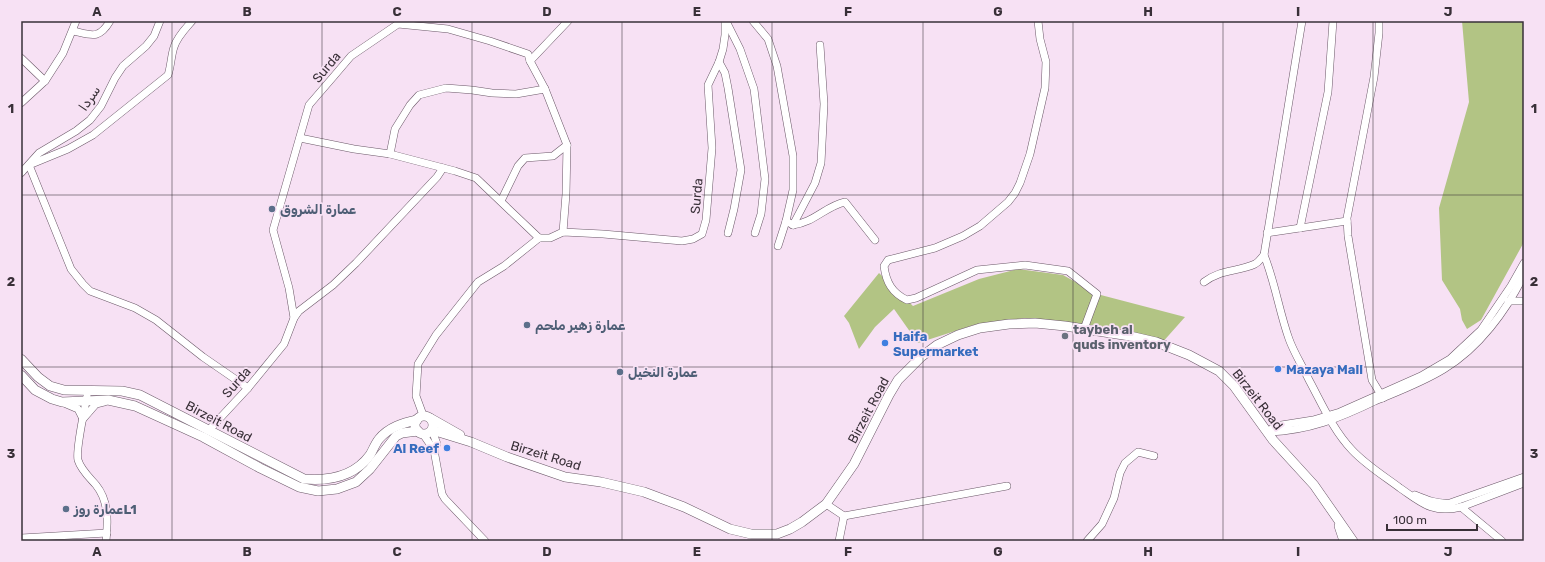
<svg xmlns="http://www.w3.org/2000/svg" width="1545" height="562" font-family="Rubik,'Noto Sans Arabic',sans-serif">
  <style>
    .forest { fill: #b2c484 }
    .lines { fill: none; stroke-linecap: round; stroke-linejoin: round }
    .minor-casing { stroke: #6b5868; stroke-width: 8 }
    .major-casing { stroke: #6b5868; stroke-width: 10 }
    .minor { stroke: #fff; stroke-width: 7 }
    .major { stroke: #fff; stroke-width: 9 }
    .grid { fill: none; stroke: #393038; stroke-width: 1; stroke-opacity: 0.55 }
    .service-dot { fill: #5c6f8a; stroke: #f7e1f4; stroke-width: 1.5 }
    .worship-dot { fill: #6b7280; stroke: #f7e1f4; stroke-width: 1.5 }
    .shop-dot { fill: #3f7fe0; stroke: #f7e1f4; stroke-width: 1.5 }
    .labels { text-anchor: middle; stroke-width: 3.5; stroke-linejoin: round; paint-order: stroke }
    .street-label { font-size: 13px; fill: #393038; stroke: #f7e1f4 }
    .service-label { font-size: 13px; font-weight: bold; fill: #4e5e75; stroke: #f7e1f4; text-anchor: start }
    .worship-label { font-size: 13px; font-weight: bold; fill: #5b616d; stroke: #f7e1f4; text-anchor: start }
    .shop-label { font-size: 13px; font-weight: bold; fill: #366cbe; stroke: #f7e1f4; text-anchor: start }
    .neatline { fill: none; stroke: #393038; stroke-width: 1.5 }
    .grid-label { font-size: 13px; text-anchor: middle; font-weight: bold; fill: #393038 }
  </style>
  <rect width="100%" height="100%" fill="#f7e1f4"/>
  <g class="forest">
    <path d="M 1462,21 L 1524,21 L 1524,242 L 1481,320 L 1467,329 L 1462,320 L 1460,309 L 1442,280 L 1439,208 L 1469,102 Z"/>
    <path d="M 1018,269 L 1063,275 L 1097,294 L 1185,317 L 1161,344 L 1025,318 L 974,325 L 918,343 L 894,309 L 875,327 L 859,349 L 849,323 L 844,316 L 879,273 L 913,306 L 979,279 Z"/>
  </g>
  <g class="lines">
    <g class="minor-casing">
      <g id="minor">
        <path d="M 192,21 C 185,29 177,37 174,47 C 171,56 171,66 168,75 L 93,135 L 68,149 L 29,165 L 71,269 L 83,284 L 90,291 L 135,308 L 156,320 L 203,357 L 248,388"/>
        <path d="M 726,21 L 740,49 L 754,89 L 765,179 L 761,214 L 755,233"/>
        <path d="M 753,21 L 768,39 L 777,66 L 793,156 L 793,190 L 786,221 L 778,246"/>
        <path d="M 1038,21 L 1040,39 L 1046,62 L 1045,88 L 1030,154 L 1020,183 L 1015,193 L 1008,202 L 980,226 L 963,236 L 935,248 L 888,260 L 884,266 C 886,282 892,293 907,300 L 916,298 L 977,270 L 1025,265 L 1068,271 L 1097,294 L 1084,329"/>
        <path d="M 1379,21 L 1379,33 L 1374,77 L 1347,218 L 1348,236 L 1372,380 L 1383,398"/>
        <path d="M 73,31 C 91,35 99,40 110,21"/>
        <path d="M 21,58 L 45,81"/>
        <path d="M 530,61 L 568,21"/>
        <path d="M 719,62 L 725,73 L 728,88 L 741,170 L 734,209 L 728,233"/>
        <path d="M 21,103 L 45,81 L 63,53 L 76,21"/>
        <path d="M 300,138 L 354,149 L 390,154 L 455,171 L 476,178 L 539,238"/>
        <path d="M 390,154 L 395,129 L 410,105 L 419,95 L 446,88 L 472,90 L 492,93 L 516,94 L 545,89"/>
        <path d="M 21,173 L 39,153 L 76,131 L 90,120 L 101,106 L 115,78 L 123,66 L 146,46 L 154,36 L 160,21"/>
        <path d="M 501,201 L 518,166 L 525,158 L 553,156 L 567,145"/>
        <path d="M 786,221 L 793,225 L 815,183 L 821,163 L 824,104 L 820,45"/>
        <path d="M 793,225 C 813,223 826,206 845,202 L 875,240"/>
        <path d="M 1300,228 L 1328,92 L 1333,21"/>
        <path d="M 1267,233 L 1347,221"/>
        <path d="M 1264,255 C 1275,282 1279,311 1289,339 C 1294,353 1303,367 1309,380 C 1322,404 1333,430 1352,450 C 1366,465 1384,476 1400,488 C 1422,503 1432,514 1461,507 L 1524,483"/>
        <path d="M 1204,282 C 1221,269 1237,272 1255,264 C 1259,262 1261,258 1264,255 L 1302,21"/>
        <path d="M 1508,301 L 1524,301"/>
        <path d="M 294,318 L 299,311 L 333,285 L 356,263 L 437,177 L 443,168"/>
        <path d="M 88,390 C 86,404 75,450 78,460 C 81,470 90,478 96,485 C 109,501 108,522 106,541"/>
        <path d="M 64,403 L 78,409 L 83,419 L 96,404 L 104,402"/>
        <path d="M 423,415 L 416,396 L 418,364 L 436,335 L 478,282 L 504,266 L 539,238 L 550,238 L 563,232 L 603,234 L 682,241 L 693,239 L 702,234 L 706,220 L 712,148 L 708,85 L 719,62 L 723,49 L 725,35 L 725,21"/>
        <path d="M 209,430 L 248,388 L 284,344 L 294,318 L 289,288 L 273,230 L 309,105 L 334,76 L 351,56 L 398,24 L 448,29 L 490,41 L 528,54 L 530,61 L 545,89 L 567,145 L 566,194 L 563,232"/>
        <path d="M 432,430 L 437,444 L 434,450"/>
        <path d="M 1268,432 L 1275,426 L 1313,420 L 1340,412 L 1421,376 L 1450,359 L 1481,330 L 1511,286 L 1524,263"/>
        <path d="M 1268,432 C 1308,431 1340,418 1375,401 C 1399,391 1423,382 1444,369 C 1479,348 1506,311 1524,275"/>
        <path d="M 423,434 L 434,450 L 442,494 L 445,499 L 485,541"/>
        <path d="M 1415,495 C 1427,500 1437,504 1450,503 L 1524,477"/>
        <path d="M 826,504 L 844,516 L 839,541"/>
        <path d="M 1461,507 L 1502,541"/>
        <path d="M 844,516 L 1007,486"/>
        <path d="M 21,538 L 107,533"/>
        <path d="M 1087,541 L 1102,524 L 1114,498 L 1120,473 L 1125,463 L 1138,452 L 1154,456"/>
      </g>
    </g>
    <g class="major-casing">
      <g id="major">
        <path d="M 21,359 L 38,377 L 50,386 L 64,390 L 122,391 L 140,395 L 304,479 C 328,481 354,477 370,455 C 373,450 375,444 379,439 C 389,427 403,423 417,420"/>
        <path d="M 21,375 L 35,390 L 52,399 L 62,402 L 108,400 L 135,406 L 203,437 L 260,468 L 299,487 L 318,491 L 337,489 L 356,482 L 370,469 L 396,436 L 402,433 L 418,431"/>
        <circle cx="424" cy="425" r="9"/>
        <path d="M 430,418 L 460,435"/>
        <path d="M 432,430 L 471,442 L 507,457 L 565,477 L 601,482 L 644,492 L 684,507 L 730,529 L 751,534 L 777,534 L 790,529 L 802,522 L 826,504 L 854,464 L 889,395 L 898,380 L 921,357 L 937,345 L 958,335 L 980,328 L 1009,324 L 1035,323 L 1065,326 L 1130,336 L 1156,342 L 1189,355 L 1219,371 L 1234,386 L 1273,440 L 1314,485 L 1353,541"/>
        <path d="M 1339,526 L 1344,541"/>
      </g>
    </g>
    <use href="#minor" class="minor"/>
    <use href="#major" class="major"/>
  </g>
  <path class="grid" d="M 172,21 L 172,541M 322,21 L 322,541M 472,21 L 472,541M 622,21 L 622,541M 772,21 L 772,541M 923,21 L 923,541M 1073,21 L 1073,541M 1223,21 L 1223,541M 1373,21 L 1373,541M 21,195 L 1524,195M 21,367 L 1524,367"/>
  <g class="service-dot">
    <circle cx="272" cy="209" r="4"/>
    <circle cx="527" cy="325" r="4"/>
    <circle cx="620" cy="372" r="4"/>
    <circle cx="66" cy="509" r="4"/>
  </g>
  <circle class="worship-dot" cx="1065" cy="336" r="4"/>
  <g class="shop-dot">
    <circle cx="885" cy="343" r="4"/>
    <circle cx="1278" cy="369" r="4"/>
    <circle cx="447" cy="448" r="4"/>
  </g>
  <g class="labels">
    <g class="street-label">
      <text transform="translate(326 67) rotate(-50)" y="5">Surda</text>
      <text transform="translate(89 98) rotate(-56)" y="5">سردا</text>
      <text transform="translate(696 196) rotate(-85)" y="5">Surda</text>
      <text transform="translate(236 382) rotate(-49)" y="5">Surda</text>
      <text transform="translate(1258 399) rotate(52)" y="5">Birzeit Road</text>
      <text transform="translate(868 410) rotate(-62)" y="5">Birzeit Road</text>
      <text transform="translate(219 421) rotate(28)" y="5">Birzeit Road</text>
      <text transform="translate(546 455) rotate(17)" y="5">Birzeit Road</text>
    </g>
    <g class="service-label">
      <text x="280" y="214">عمارة الشروق</text>
      <text x="535" y="330">عمارة زهير ملحم</text>
      <text x="628" y="377">عمارة النخيل</text>
      <text x="74" y="514">عمارة روزL1</text>
    </g>
    <g class="worship-label">
      <text x="1073" y="334">taybeh al<tspan x="1073" dy="15">quds inventory</tspan></text>
    </g>
    <g class="shop-label">
      <text x="893" y="341">Haifa<tspan x="893" dy="15">Supermarket</tspan></text>
      <text x="1286" y="374">Mazaya Mall</text>
      <text x="439" y="453" text-anchor="end">Al Reef</text>
    </g>
  </g>
  <rect width="1545" height="562" fill="none" stroke="#f7e1f4" stroke-width="44"/>
  <path d="M1387 524v6h90v-6" fill="none" stroke="#393038" stroke-width="2"/>
  <text x="1393" y="524" font-size="12" fill="#393038" stroke="#f7e1f4" stroke-width="3" paint-order="stroke">100 m</text>
  <rect x="22" y="22" width="1501" height="518" class="neatline"/>
  <g class="grid-label">
    <text x="97" y="16">A</text>
    <text x="247" y="16">B</text>
    <text x="397" y="16">C</text>
    <text x="547" y="16">D</text>
    <text x="697" y="16">E</text>
    <text x="848" y="16">F</text>
    <text x="998" y="16">G</text>
    <text x="1148" y="16">H</text>
    <text x="1298" y="16">I</text>
    <text x="1448" y="16">J</text>
    <text x="11" y="113">1</text>
    <text x="1534" y="113">1</text>
    <text x="11" y="286">2</text>
    <text x="1534" y="286">2</text>
    <text x="11" y="458">3</text>
    <text x="1534" y="458">3</text>
    <text x="97" y="556">A</text>
    <text x="247" y="556">B</text>
    <text x="397" y="556">C</text>
    <text x="547" y="556">D</text>
    <text x="697" y="556">E</text>
    <text x="848" y="556">F</text>
    <text x="998" y="556">G</text>
    <text x="1148" y="556">H</text>
    <text x="1298" y="556">I</text>
    <text x="1448" y="556">J</text>
  </g>
</svg>
